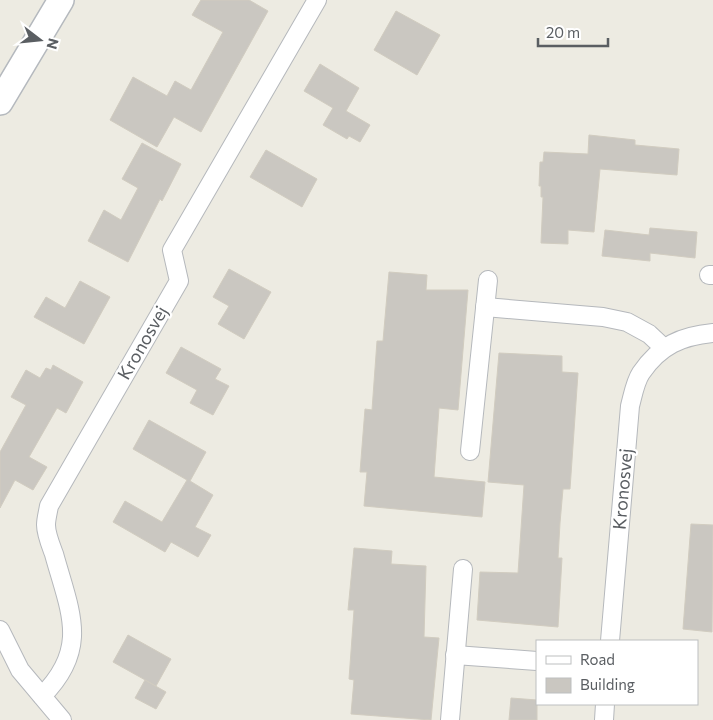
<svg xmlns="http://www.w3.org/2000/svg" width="713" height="720" font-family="Commissioner,sans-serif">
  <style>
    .building { fill: #cac7c1; stroke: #d1ccc0 }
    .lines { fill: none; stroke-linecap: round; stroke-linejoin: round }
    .street-casing { stroke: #b5b8bc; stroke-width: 20 }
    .secondary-casing { stroke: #b5b9be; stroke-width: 28 }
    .street { stroke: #fff; stroke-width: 18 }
    .secondary { stroke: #fff; stroke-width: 25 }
    .labels { text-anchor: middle; stroke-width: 4.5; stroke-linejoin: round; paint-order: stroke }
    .street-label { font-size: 18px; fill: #5a5e62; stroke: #fff }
  </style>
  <rect width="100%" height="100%" fill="#edebe2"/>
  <g class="building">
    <path d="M 201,0 L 249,0 L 268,11 L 201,132 L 174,117 L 157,147 L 110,120 L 133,77 L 167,96 L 175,81 L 191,90 L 223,32 L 192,15 Z"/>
    <path d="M 396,11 L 440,35 L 417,75 L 374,50 Z"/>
    <path d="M 320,64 L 359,88 L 346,111 L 370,125 L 360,142 L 349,136 L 347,139 L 323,125 L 333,108 L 304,91 Z"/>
    <path d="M 589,135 L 635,140 L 635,145 L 679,149 L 677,175 L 600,169 L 594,232 L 568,230 L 568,244 L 541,243 L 543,197 L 541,197 L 541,186 L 539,186 L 540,162 L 543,162 L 544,152 L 588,154 Z"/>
    <path d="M 142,143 L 181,164 L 162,201 L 160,199 L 128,262 L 88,241 L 104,210 L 121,220 L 138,188 L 122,179 Z"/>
    <path d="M 266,150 L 317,179 L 302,207 L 250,177 Z"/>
    <path d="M 650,228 L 697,232 L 695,258 L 650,253 L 650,261 L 602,256 L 605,230 L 649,235 Z"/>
    <path d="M 229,269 L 271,292 L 244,339 L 218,324 L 229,306 L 213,297 Z"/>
    <path d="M 389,272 L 427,275 L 426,290 L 468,290 L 458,410 L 439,408 L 434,477 L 485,482 L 482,517 L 364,506 L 367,472 L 360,472 L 365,409 L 372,410 L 377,341 L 383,341 Z"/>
    <path d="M 80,281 L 110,297 L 84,344 L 34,317 L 46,297 L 65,308 Z"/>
    <path d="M 181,347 L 221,369 L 215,379 L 229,386 L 213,415 L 190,403 L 197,390 L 166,373 Z"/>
    <path d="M 499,353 L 562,356 L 562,372 L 578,373 L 570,489 L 563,489 L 560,523 L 558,558 L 562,558 L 558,627 L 477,620 L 480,572 L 518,573 L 524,485 L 488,482 Z"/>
    <path d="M 53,365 L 83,382 L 66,413 L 57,408 L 29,457 L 47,467 L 33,490 L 15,480 L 0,508 L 0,452 L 26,405 L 11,397 L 26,370 L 40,378 L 46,368 L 51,370 Z"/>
    <path d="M 149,420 L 206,452 L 190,481 L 213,495 L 195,527 L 211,535 L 198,557 L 171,542 L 165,552 L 113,522 L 125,501 L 162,522 L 187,480 L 133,449 Z"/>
    <path d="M 691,524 L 713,525 L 712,632 L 683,629 Z"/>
    <path d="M 354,548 L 392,551 L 391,564 L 426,566 L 424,637 L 439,638 L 431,720 L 351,714 L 354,680 L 349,679 L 354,610 L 348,610 Z"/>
    <path d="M 128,635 L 171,659 L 156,686 L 113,662 Z"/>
    <path d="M 145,680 L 166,692 L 156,709 L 135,698 Z"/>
    <path d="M 511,698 L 537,700 L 537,720 L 509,720 Z"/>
  </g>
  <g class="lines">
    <g class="street-casing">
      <g id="street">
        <path d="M 709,275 L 713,275"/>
        <path d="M 485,307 L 603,317 L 627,322 L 649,334 L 664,348"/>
        <path d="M 470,451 L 488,280"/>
        <path d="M 0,630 L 20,670 L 62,720"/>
        <path d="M 610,641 L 630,406 C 633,395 635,382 641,373 C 660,345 682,336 713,333"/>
        <path d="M 455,655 L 537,661"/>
        <path d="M 42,696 C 90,648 70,612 54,554 C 51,546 46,534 46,525 C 46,519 48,512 49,506 L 179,281 L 172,250 L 317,0"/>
        <path d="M 450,720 L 463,569"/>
        <path d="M 604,720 L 605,704"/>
      </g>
    </g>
    <g class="secondary-casing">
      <path id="secondary" d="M 0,102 L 61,0"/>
    </g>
    <use href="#street" class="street"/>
    <use href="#secondary" class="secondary"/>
  </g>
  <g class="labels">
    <g class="street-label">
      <text transform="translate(143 343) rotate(-60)" y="6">Kronosvej</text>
      <text transform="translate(623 489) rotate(-85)" y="6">Kronosvej</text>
    </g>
  </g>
  <rect x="536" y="640" width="162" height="65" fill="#ffffff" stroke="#bdbfc0"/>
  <rect x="546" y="656" width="25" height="8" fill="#ffffff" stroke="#bdbfc0"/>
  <text x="580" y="665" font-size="15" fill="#5a5e62">Road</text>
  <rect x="546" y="678" width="25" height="15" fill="#cac7c1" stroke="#bdbfc0"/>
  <text x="580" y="690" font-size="15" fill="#5a5e62">Building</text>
  <g transform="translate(40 40) rotate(106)" stroke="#ffffff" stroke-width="4" paint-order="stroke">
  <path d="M0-4L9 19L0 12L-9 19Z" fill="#5a5e62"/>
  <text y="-8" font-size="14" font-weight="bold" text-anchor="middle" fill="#5a5e62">N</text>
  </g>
  <path d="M538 38v8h70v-8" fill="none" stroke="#5a5e62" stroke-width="2.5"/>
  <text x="546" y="38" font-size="15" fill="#5a5e62" stroke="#ffffff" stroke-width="4" paint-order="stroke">20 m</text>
</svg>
